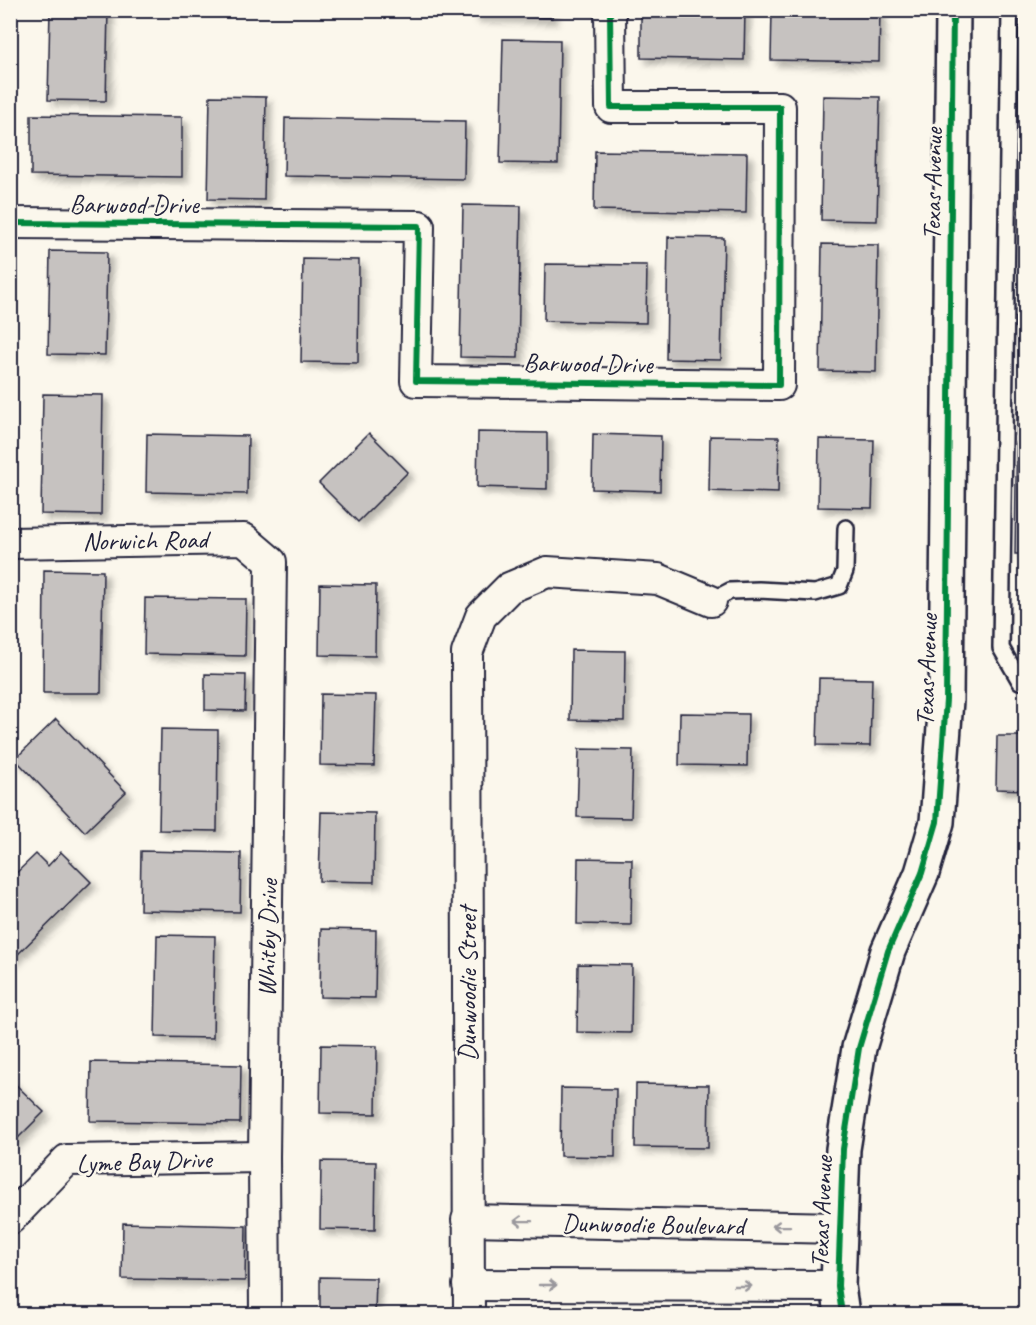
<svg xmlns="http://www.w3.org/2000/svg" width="1036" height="1325" font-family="Caveat,sans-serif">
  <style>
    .building { fill: #c6c2c0; stroke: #22223b; stroke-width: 1.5; filter: url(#shadow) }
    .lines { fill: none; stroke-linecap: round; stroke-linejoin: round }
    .lane-casing { stroke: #22223b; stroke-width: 20 }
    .street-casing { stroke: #22223b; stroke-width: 34 }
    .secondary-casing { stroke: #22223b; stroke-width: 38 }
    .lane { stroke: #fbf7ec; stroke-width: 15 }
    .street { stroke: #fbf7ec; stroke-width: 30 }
    .secondary { stroke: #fbf7ec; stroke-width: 33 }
    .cycleway-casing { stroke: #fbf7ec; stroke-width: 10 }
    .cycleway { stroke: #00873e; stroke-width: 6 }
    .oneway { stroke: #99979c }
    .labels { text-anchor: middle; stroke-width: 5; stroke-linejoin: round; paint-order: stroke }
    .street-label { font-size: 26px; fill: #22223b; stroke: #fbf7ec }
  </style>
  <defs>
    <filter id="shadow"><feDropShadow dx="5.5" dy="5.5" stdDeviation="3" flood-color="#0004"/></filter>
  </defs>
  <rect width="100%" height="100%" fill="#fbf7ec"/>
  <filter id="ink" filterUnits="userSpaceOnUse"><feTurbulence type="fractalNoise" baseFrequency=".0167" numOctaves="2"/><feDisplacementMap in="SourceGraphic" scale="12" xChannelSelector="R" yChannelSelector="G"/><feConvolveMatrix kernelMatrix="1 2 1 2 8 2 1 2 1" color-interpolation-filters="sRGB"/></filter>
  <g filter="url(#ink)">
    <g class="building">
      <path d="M 50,10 L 108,10 L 106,101 L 48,100 Z"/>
      <path d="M 473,10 L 553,10 L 552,18 L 473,16 Z"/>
      <path d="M 641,10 L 745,10 L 744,60 L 641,58 Z"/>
      <path d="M 772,10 L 880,10 L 879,62 L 771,60 Z"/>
      <path d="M 503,39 L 560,40 L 558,164 L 500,163 Z"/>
      <path d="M 210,96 L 266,97 L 264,200 L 208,199 Z"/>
      <path d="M 823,96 L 880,97 L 877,221 L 821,220 Z"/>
      <path d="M 31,115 L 182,117 L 182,177 L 31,175 Z"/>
      <path d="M 285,118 L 465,121 L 464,179 L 284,176 Z"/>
      <path d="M 595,151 L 747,153 L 746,213 L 594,210 Z"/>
      <path d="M 463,205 L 521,206 L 518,358 L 460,357 Z"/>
      <path d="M 668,237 L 724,238 L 721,360 L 666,359 Z"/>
      <path d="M 822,244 L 878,245 L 876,372 L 820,371 Z"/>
      <path d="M 50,251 L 107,252 L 105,355 L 48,354 Z"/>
      <path d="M 303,259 L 359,260 L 358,363 L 301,362 Z"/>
      <path d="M 545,264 L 647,265 L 646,323 L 544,321 Z"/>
      <path d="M 43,394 L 103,395 L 101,515 L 41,514 Z"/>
      <path d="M 1017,411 L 1026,411 L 1026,554 L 1015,554 Z"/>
      <path d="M 478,432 L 547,433 L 547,489 L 477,487 Z"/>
      <path d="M 369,433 L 408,472 L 358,522 L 319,483 Z"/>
      <path d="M 147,434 L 248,436 L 247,494 L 146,492 Z"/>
      <path d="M 593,434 L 661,436 L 660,491 L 592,489 Z"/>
      <path d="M 710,436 L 779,437 L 778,493 L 709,491 Z"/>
      <path d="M 819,439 L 874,440 L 872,508 L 818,507 Z"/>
      <path d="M 44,570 L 103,571 L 101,693 L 43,693 Z"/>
      <path d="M 320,584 L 376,585 L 375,656 L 319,655 Z"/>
      <path d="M 145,598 L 246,599 L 245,656 L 144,654 Z"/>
      <path d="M 571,650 L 625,651 L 624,721 L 570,720 Z"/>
      <path d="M 205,674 L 246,675 L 245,711 L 205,710 Z"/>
      <path d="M 819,678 L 872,679 L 870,746 L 817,745 Z"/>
      <path d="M 321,694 L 376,695 L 374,766 L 320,765 Z"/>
      <path d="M 680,713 L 748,714 L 747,766 L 679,765 Z"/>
      <path d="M 56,719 L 126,792 L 85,832 L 15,759 Z"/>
      <path d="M 161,729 L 218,730 L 217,831 L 159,830 Z"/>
      <path d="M 997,736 L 1026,736 L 1026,790 L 996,789 Z"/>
      <path d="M 579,749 L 633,750 L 631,818 L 577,817 Z"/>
      <path d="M 321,812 L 375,813 L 374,882 L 319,881 Z"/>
      <path d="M 141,851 L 241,853 L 240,912 L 140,910 Z"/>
      <path d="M 61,852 L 91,882 L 10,962 L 10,879 L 36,854 L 48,866 Z"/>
      <path d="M 578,858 L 632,859 L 631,925 L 577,924 Z"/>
      <path d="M 321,929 L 376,930 L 375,998 L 320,997 Z"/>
      <path d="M 157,935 L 215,936 L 213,1038 L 155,1037 Z"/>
      <path d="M 578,964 L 632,965 L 631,1033 L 577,1032 Z"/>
      <path d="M 321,1045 L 377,1046 L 376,1114 L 320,1113 Z"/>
      <path d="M 91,1062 L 241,1065 L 240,1123 L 90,1121 Z"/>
      <path d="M 10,1079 L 44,1112 L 10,1146 Z"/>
      <path d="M 636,1084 L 709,1085 L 708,1148 L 635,1147 Z"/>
      <path d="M 561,1088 L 616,1089 L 615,1157 L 560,1156 Z"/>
      <path d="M 321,1161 L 376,1162 L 375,1230 L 320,1229 Z"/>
      <path d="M 123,1223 L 246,1226 L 245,1281 L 122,1279 Z"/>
      <path d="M 320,1277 L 376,1278 L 375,1314 L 320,1314 Z"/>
    </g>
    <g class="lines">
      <g class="lane-casing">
        <g id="lane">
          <path d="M 1010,10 L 1001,648 L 1020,681 L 1026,680"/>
          <path d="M 711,601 L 730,591 L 759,590 L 815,593 L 839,586 L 845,571 L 846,528"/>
        </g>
      </g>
      <g class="street-casing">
        <g id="street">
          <path d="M 10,223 L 419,226 L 416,381 L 779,385 L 780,107 L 611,107 L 610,10"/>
          <path d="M 10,543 L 244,539 L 271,562 L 264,1157 L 265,1314"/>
          <path d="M 10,1219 L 67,1160 L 264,1157"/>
          <path d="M 467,1220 L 839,1228"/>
          <path d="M 468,1285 L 838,1286"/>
          <path d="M 469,1314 L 467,653 L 481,616 L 509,588 L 547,572 L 658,579 L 711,601"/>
        </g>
      </g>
      <g class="secondary-casing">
        <path id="secondary" d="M 842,1314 L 838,1286 L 843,1149 L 859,1048 L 888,951 L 922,873 L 937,822 L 946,700 L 953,10"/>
      </g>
      <use href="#lane" class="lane"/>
      <use href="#street" class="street"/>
      <use href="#secondary" class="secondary"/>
      <g class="cycleway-casing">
        <g id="cycleway">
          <path d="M 10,223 L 419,226 L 416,381 L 779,385 L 780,107 L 611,107 L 610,10"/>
          <path d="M 842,1314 L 838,1286 L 843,1149 L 859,1048 L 888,951 L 922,873 L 937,822 L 946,700 L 953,10"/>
        </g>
      </g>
      <use href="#cycleway" class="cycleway"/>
    </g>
    <defs><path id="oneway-shaft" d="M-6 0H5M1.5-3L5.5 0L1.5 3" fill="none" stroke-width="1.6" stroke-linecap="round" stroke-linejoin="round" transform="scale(1.5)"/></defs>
    <g class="oneway">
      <use href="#oneway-shaft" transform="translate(523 1221) rotate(-179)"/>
      <use href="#oneway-shaft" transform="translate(781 1226) rotate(-179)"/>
      <use href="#oneway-shaft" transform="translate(548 1285)"/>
      <use href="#oneway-shaft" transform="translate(743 1286)"/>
    </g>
  </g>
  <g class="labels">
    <g class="street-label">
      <text transform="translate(932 184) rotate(-89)" y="9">Texas Avenue</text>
      <text x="134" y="213">Barwood Drive</text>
      <text transform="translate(588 363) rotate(1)" y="9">Barwood Drive</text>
      <text transform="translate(145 540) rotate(-1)" y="9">Norwich Road</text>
      <text transform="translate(926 670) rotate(-88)" y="9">Texas Avenue</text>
      <text transform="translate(267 938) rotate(-89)" y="9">Whitby Drive</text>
      <text transform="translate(467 984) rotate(-90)" y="9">Dunwoodie Street</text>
      <text transform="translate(144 1161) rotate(-2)" y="9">Lyme Bay Drive</text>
      <text transform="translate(821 1212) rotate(-88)" y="9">Texas Avenue</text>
      <text transform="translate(653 1224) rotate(1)" y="9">Dunwoodie Boulevard</text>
    </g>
  </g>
  <rect width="1036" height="1325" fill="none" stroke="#fbf7ec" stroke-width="36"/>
  <rect x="18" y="18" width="1000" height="1289" fill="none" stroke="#22223b" stroke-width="2" filter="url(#ink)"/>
</svg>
